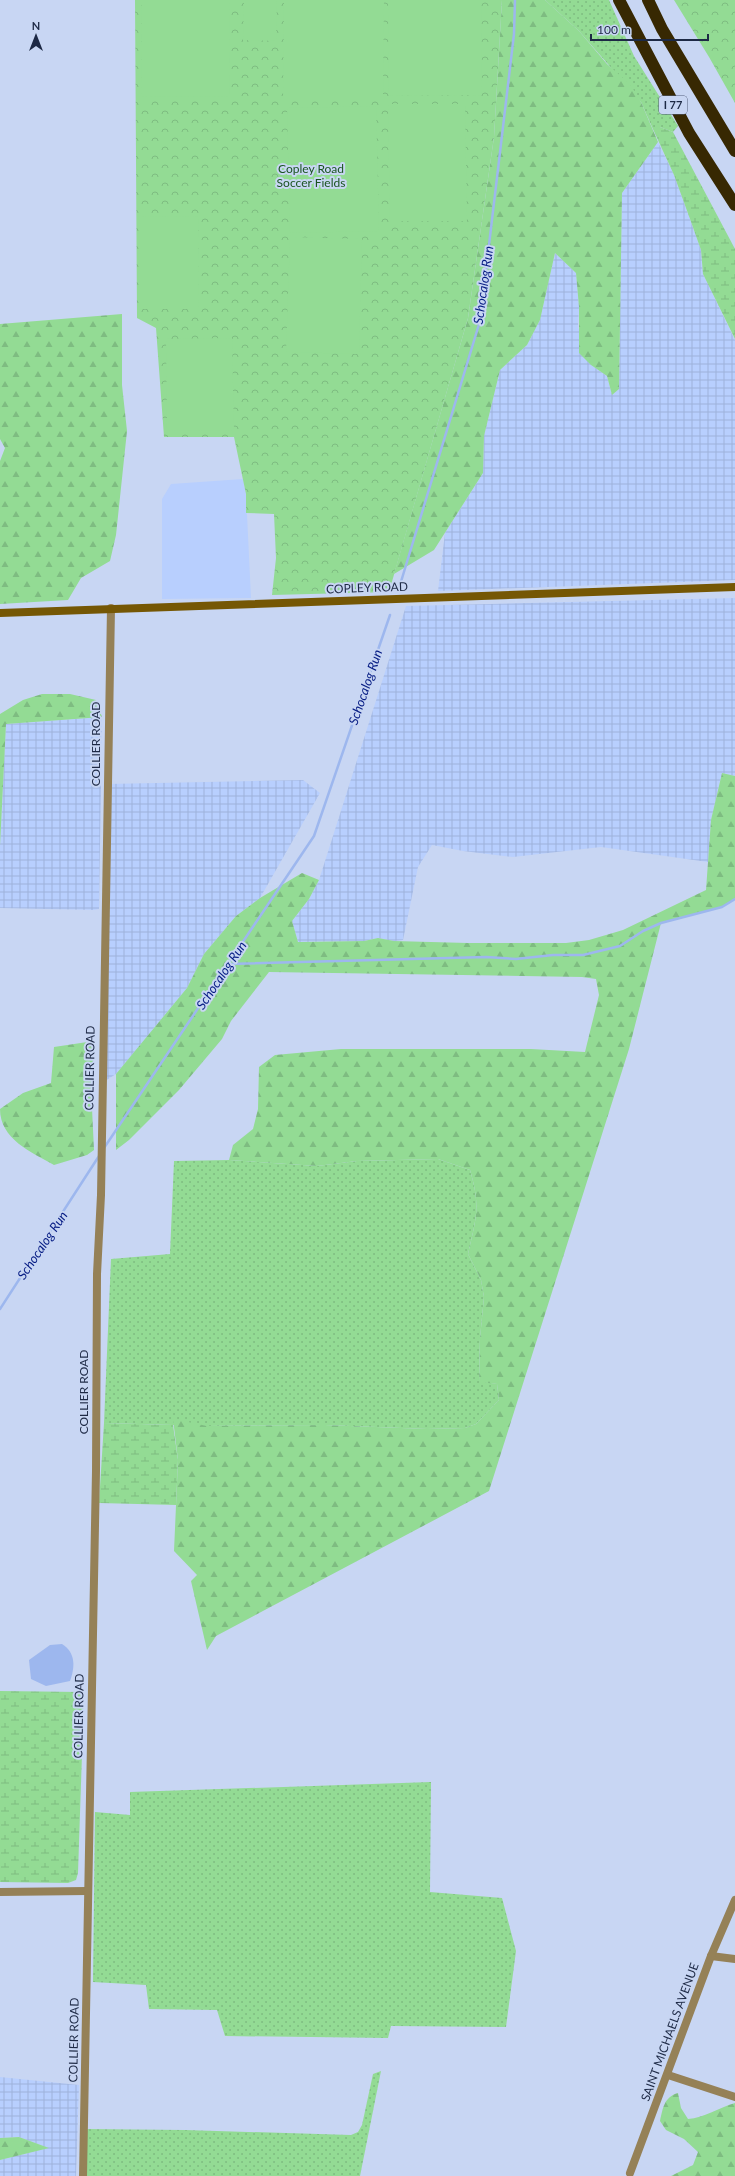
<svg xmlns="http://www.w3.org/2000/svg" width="735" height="2176" font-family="Lato,sans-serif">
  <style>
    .built { fill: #b8cffe }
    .industrial { fill: url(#industrial-grid) }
    .grass { fill: url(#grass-dots) }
    .forest { fill: url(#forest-firs) }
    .wetland { fill: url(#wetland-marsh) }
    .park { fill: url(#park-crowns) }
    .pitch { fill: #93db94 }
    .water { fill: #9db7ee }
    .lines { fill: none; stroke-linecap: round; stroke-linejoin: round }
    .stream { stroke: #9db7ee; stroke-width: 2.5 }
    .minor { stroke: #958157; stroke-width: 8 }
    .tertiary { stroke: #958157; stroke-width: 8 }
    .secondary { stroke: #755704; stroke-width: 8 }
    .motorway { stroke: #372802; stroke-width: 12 }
    .labels { text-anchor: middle; stroke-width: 4; stroke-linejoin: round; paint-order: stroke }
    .shield { fill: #c8d6f3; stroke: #505d79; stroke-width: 1 }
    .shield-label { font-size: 11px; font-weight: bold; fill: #1d2945 }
    .park-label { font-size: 12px; fill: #1a5420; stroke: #c8d6f3 }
    .street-label { font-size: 12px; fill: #1d2945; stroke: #c8d6f3 }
    .water-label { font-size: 13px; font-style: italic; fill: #051b83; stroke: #c8d6f3 }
  </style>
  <defs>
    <pattern id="industrial-grid" width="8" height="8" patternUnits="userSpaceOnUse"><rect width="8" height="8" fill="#b8cffe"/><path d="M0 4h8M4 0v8" fill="none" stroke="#9eb2db"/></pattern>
    <pattern id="grass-dots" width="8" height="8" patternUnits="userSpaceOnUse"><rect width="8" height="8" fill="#93db94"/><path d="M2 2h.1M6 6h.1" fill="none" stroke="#7ebc81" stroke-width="1.8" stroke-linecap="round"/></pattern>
    <pattern id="forest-firs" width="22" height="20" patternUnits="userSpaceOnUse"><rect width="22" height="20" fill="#93db94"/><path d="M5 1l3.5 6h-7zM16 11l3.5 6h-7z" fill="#7ebc81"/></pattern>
    <pattern id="wetland-marsh" width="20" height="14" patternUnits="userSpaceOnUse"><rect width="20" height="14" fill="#93db94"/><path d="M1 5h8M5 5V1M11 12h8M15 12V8" fill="none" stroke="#7ebc81"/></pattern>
    <pattern id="park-crowns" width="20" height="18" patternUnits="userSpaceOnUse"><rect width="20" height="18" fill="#93db94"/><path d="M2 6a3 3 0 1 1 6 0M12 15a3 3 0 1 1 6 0" fill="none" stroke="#7ebc81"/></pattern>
  </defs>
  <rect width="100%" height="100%" fill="#c8d6f3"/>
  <path class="built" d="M 243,479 L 246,494 L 251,598 L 162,599 L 162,499 L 171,484 Z"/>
  <g class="industrial">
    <path d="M 658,142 L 674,175 L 701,250 L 703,274 L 735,340 L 735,580 L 438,591 L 445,533 L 483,473 L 484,436 L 500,370 L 527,345 L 540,320 L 555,253 L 576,273 L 579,307 L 578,327 L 591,365 L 607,376 L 612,395 L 619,389 L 622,193 Z"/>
    <path d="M 735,598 L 735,776 L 722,773 L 711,820 L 708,862 L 601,847 L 513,857 L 463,851 L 432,845 L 418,867 L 403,940 L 394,941 L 378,938 L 364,941 L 298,942 L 292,921 L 309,899 L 319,880 L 406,606 Z"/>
    <path d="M 102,717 L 99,909 L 94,910 L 0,908 L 0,846 L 6,724 Z"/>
    <path d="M 303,780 L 320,793 L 260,898 L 236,916 L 204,954 L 187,988 L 116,1074 L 102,1083 L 107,784 Z"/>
    <path d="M 0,2077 L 79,2085 L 76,2176 L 0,2176 L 0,2160 L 48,2148 L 19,2137 L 0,2138 Z"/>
  </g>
  <g class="grass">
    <path d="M 545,0 L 609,0 L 634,56 L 678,126 L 673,132 L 660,127 L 652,127 L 641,102 L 579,31 Z"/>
    <path d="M 438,1159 L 470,1170 C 481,1207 476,1218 468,1254 L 481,1280 L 484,1297 L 480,1338 L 479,1381 L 497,1384 L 499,1400 L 476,1424 L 465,1428 L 427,1429 L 325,1425 L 207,1426 L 104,1423 L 111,1259 L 170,1254 L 174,1161 L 229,1160 L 317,1166 L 357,1161 Z"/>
    <path d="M 431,1782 L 430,1892 L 502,1898 L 516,1951 L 506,2027 L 391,2026 L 388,2038 L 225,2036 L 217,2010 L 149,2009 L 146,1985 L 93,1982 L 95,1812 L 130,1815 L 130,1792 Z"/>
    <path d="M 381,2071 L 360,2176 L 83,2176 L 84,2129 L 185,2130 L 351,2135 L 358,2132 L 362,2125 L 373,2074 Z"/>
  </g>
  <g class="forest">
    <path d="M 502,0 L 545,0 L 579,31 L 607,64 L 630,84 L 641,102 L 658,142 L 622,193 L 619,389 L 612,395 L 607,376 L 591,365 L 579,353 L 579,307 L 576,273 L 555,253 L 540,320 L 527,345 L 500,370 L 484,436 L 483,473 L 434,550 L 394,574 L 468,318 L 494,137 Z"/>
    <path d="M 122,314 L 122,385 L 127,431 L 116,535 L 110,561 L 81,578 L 68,600 L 0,604 L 0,461 L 5,448 L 0,439 L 0,324 Z"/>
    <path d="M 42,694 L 70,694 L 96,700 L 102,717 L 6,724 L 0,846 L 0,714 L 23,700 Z"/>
    <path d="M 722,773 L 735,776 L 735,899 L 722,907 L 661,923 L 629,1049 L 489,1491 L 216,1636 L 207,1650 L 191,1581 L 197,1575 L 174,1551 L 178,1460 L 173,1419 L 207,1426 L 325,1425 L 427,1429 L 465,1428 L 476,1424 L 499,1400 L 497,1384 L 479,1382 L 480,1338 L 484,1297 L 481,1280 L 468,1254 C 476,1218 481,1207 470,1170 L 438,1159 L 357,1161 L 317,1166 L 229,1160 L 233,1145 L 253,1129 L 258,1109 L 259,1067 L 275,1055 L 341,1049 L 531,1049 L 585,1052 L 599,995 L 596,979 L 582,977 L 269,972 L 231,1021 L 222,1039 L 179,1090 L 129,1140 L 116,1150 L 116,1074 L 187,988 L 204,954 L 236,916 L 260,898 L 302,873 L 319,880 L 309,899 L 292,921 L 298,942 L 364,941 L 378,938 L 394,941 L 468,943 L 566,943 L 589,940 L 623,930 L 706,890 L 711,820 Z"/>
    <path d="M 94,1041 L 92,1108 L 94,1150 L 87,1155 L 54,1165 C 31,1152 0,1139 0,1109 L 23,1093 L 51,1083 L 54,1047 Z"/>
    <path d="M 678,2093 L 681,2108 L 688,2119 C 704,2118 718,2108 735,2103 L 735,2176 L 671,2176 L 693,2165 L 698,2152 L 684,2139 L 666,2130 L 660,2121 C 663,2108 664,2097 678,2093 Z"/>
    <path d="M 19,2137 L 49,2148 L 0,2160 L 0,2138 Z"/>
  </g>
  <g class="wetland">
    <path d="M 652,127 L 660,127 L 673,132 L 735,249 L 735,339 L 703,274 L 701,250 L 690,219 L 674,175 Z"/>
    <path d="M 104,1423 L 173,1425 L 178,1460 L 176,1505 L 99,1503 Z"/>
    <path d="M 0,1691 L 81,1692 L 84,1695 L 78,1873 L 76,1880 L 68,1883 L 0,1882 Z"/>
  </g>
  <g class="park">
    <path d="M 135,0 L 502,0 L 494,137 L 468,318 L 389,592 L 272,595 L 276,558 L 274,514 L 246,513 L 246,494 L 234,437 L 164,437 L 156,328 L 137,318 Z"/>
    <path d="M 674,0 L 735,0 L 735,103 L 709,57 Z"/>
  </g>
  <g class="pitch">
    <path d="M 142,0 L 230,0 L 229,97 L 141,96 Z"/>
    <path d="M 244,0 L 277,0 L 276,41 L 243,40 Z"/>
    <path d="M 284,0 L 384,0 L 383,97 L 283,97 Z"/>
    <path d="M 388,0 L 481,0 L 482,95 L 389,96 Z"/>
    <path d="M 388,104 L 465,104 L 467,221 L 390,221 Z"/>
    <path d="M 376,106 L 379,231 L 290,233 L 287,108 Z"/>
    <path d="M 198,216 L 199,309 L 141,309 L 141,217 Z"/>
    <path d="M 290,237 L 362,239 L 359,354 L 286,352 Z"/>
    <path d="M 232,338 L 234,430 L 167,431 L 166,339 Z"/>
  </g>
  <path class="water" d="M 62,1644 C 76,1653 75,1667 70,1681 L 46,1686 L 31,1679 L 29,1660 L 50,1645 Z"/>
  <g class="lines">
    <g class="stream">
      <path d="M 400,585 L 480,321 L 514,34 L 515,0"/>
      <path d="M 228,964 L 486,957 L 516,959 L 553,955 L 583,955 L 620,946 L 643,931 L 661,923 L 722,907 L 735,899"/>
      <path d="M 104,1148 L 314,836 L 390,615"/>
      <path d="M 0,1309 L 99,1156"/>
    </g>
    <g class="minor">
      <path d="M 711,1956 L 735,1959"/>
      <path d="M 668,2075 L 735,2097"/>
      <path d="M 630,2173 L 711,1956 L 735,1900"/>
    </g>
    <g class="tertiary">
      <path d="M 0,1892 L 87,1891"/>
      <path d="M 83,2176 L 96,1471 L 97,1274 L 101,1195 L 111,608"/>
    </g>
    <path class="secondary" d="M 0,613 L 735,587"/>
    <g class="motorway">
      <path d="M 619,0 L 689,133 L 735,205"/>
      <path d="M 648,0 L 662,29 L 735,151"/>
    </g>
  </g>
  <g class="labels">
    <rect class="shield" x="659" y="96" width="28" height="18" rx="3"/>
    <g class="shield-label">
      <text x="673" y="109">I 77</text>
    </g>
    <g class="park-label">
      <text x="311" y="173">Copley Road<tspan x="311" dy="14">Soccer Fields</tspan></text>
    </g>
    <g class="street-label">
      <text transform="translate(367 588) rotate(-2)" y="4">COPLEY ROAD</text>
      <text transform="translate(96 744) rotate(-90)" y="4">COLLIER ROAD</text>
      <text transform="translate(90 1068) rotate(-89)" y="4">COLLIER ROAD</text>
      <text transform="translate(84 1392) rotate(-90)" y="4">COLLIER ROAD</text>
      <text transform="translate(79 1716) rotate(-89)" y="4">COLLIER ROAD</text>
      <text transform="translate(670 2032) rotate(-70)" y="4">SAINT MICHAELS AVENUE</text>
      <text transform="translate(74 2040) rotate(-89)" y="4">COLLIER ROAD</text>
    </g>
    <g class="water-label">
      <text transform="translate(483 285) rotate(-82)" y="5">Schocalog Run</text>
      <text transform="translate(365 687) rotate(-71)" y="5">Schocalog Run</text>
      <text transform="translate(221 975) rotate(-56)" y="5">Schocalog Run</text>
      <text transform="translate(42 1245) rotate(-56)" y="5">Schocalog Run</text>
    </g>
  </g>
  <g transform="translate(36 36)" stroke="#c8d6f3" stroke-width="3" paint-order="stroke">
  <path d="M0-3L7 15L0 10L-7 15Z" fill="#1d2945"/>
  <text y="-6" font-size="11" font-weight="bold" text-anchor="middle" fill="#1d2945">N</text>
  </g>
  <path d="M591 34v6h117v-6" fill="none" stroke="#1d2945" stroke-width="2"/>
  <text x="597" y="34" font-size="12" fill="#1d2945" stroke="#c8d6f3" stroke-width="3" paint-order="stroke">100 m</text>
</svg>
